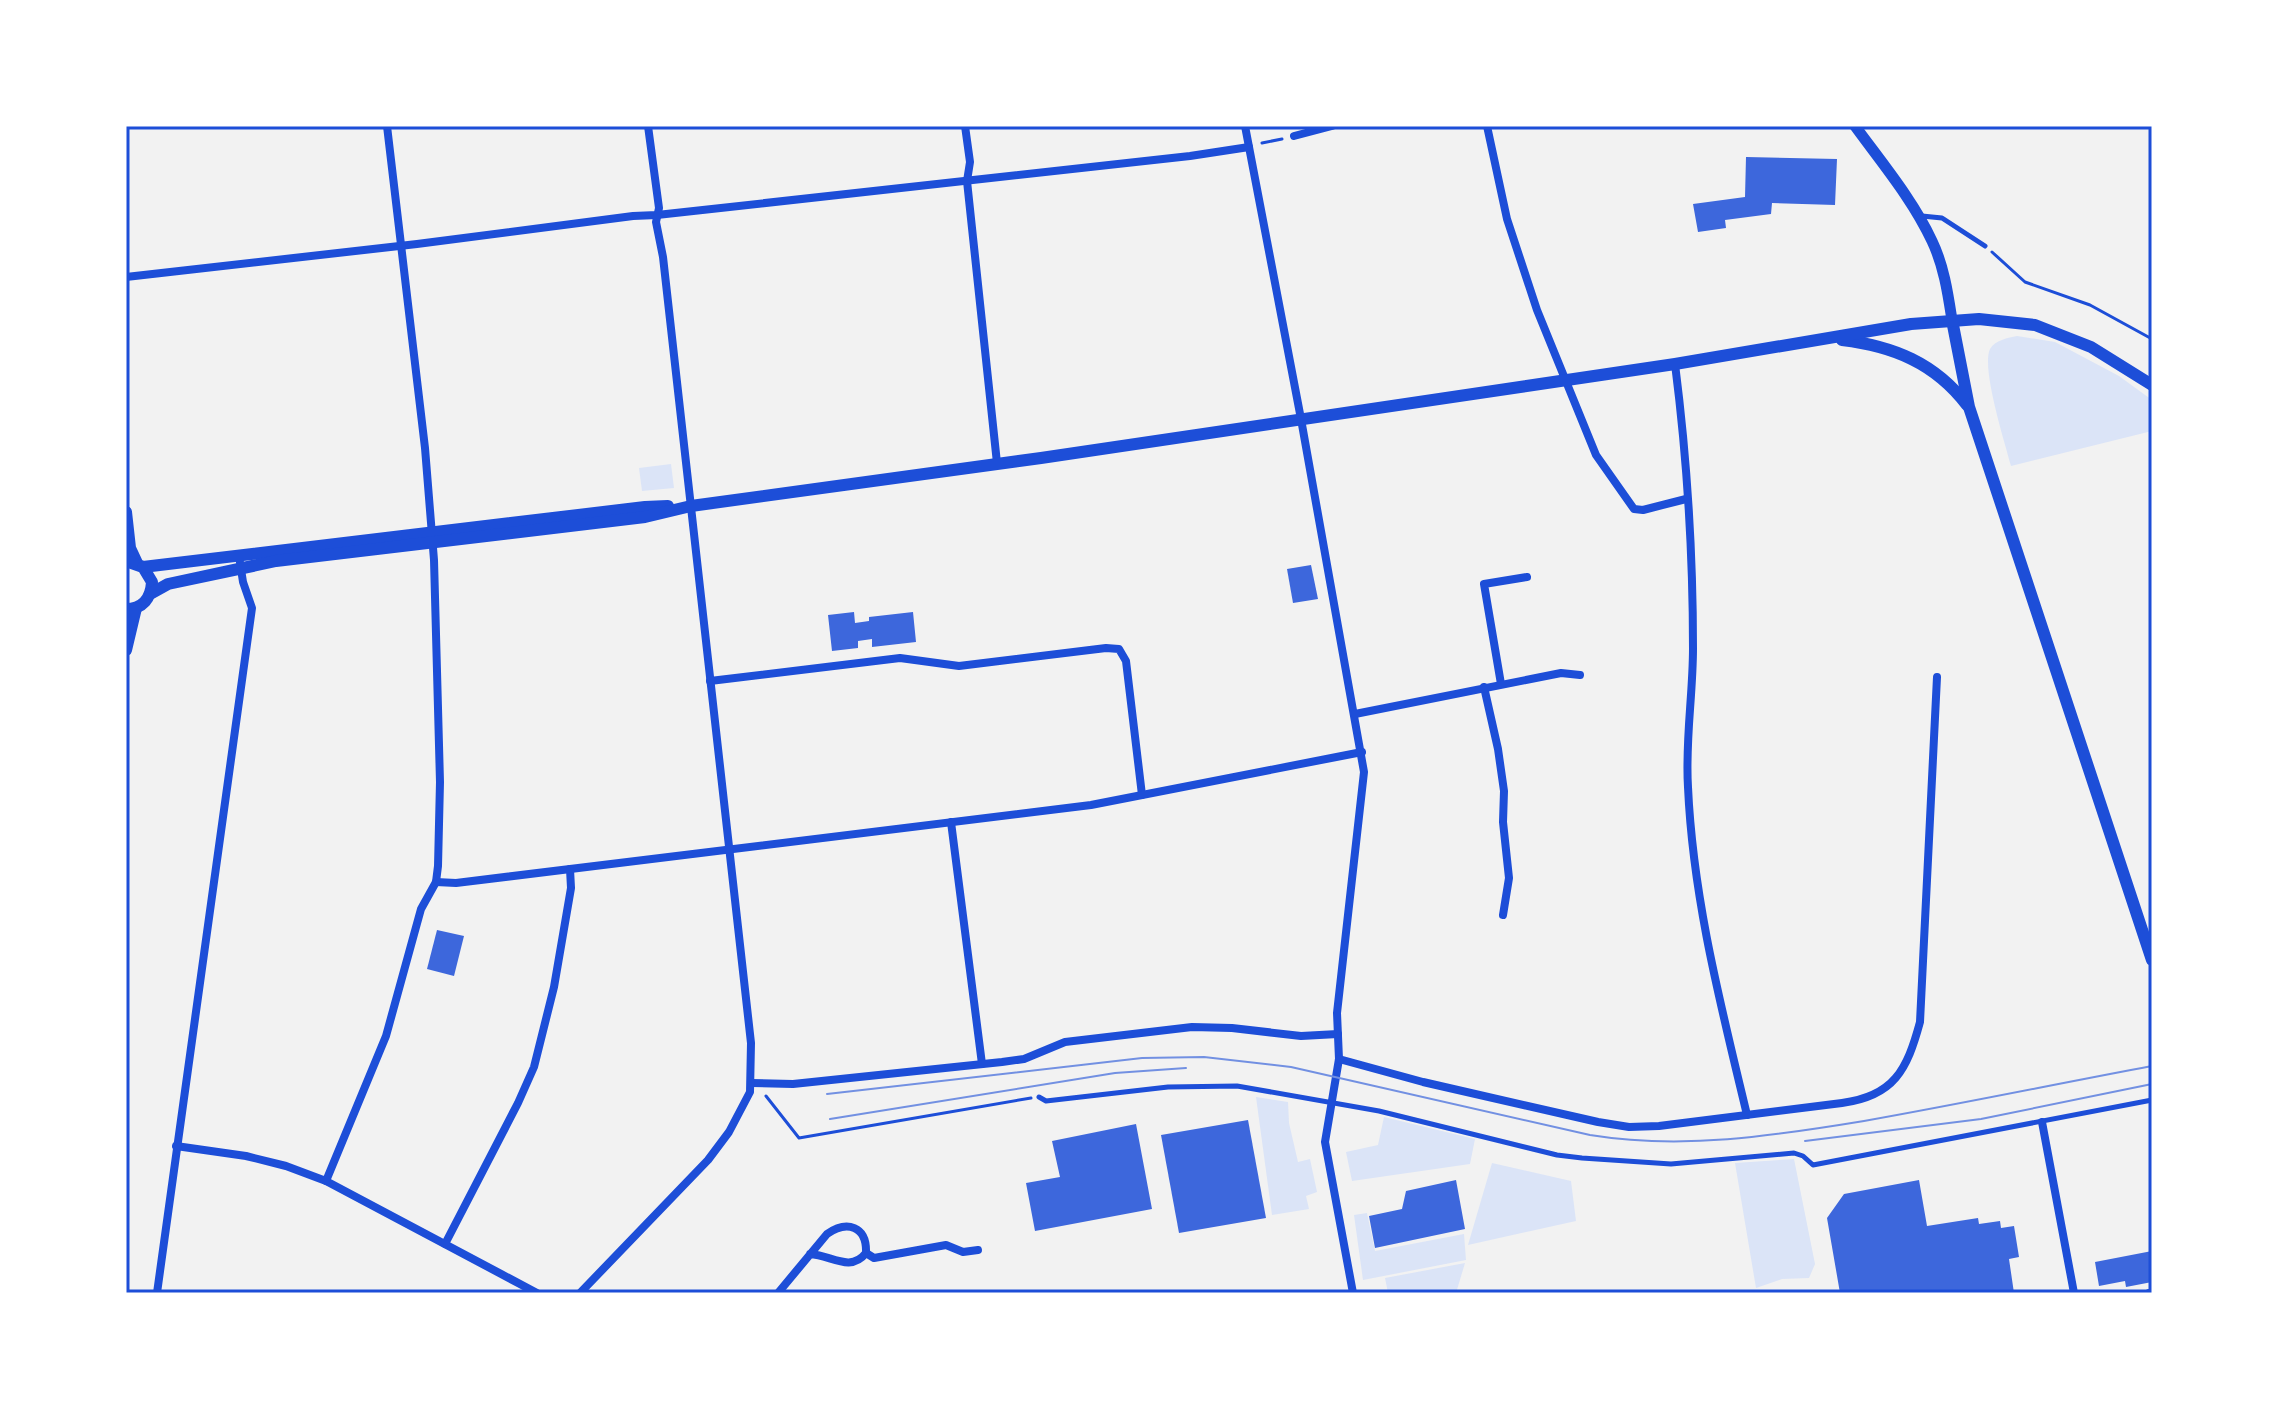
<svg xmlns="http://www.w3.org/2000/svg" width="2278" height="1419" font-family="'Open Sans',sans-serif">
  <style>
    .green { fill: #dbe4f7 }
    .building { fill: #3d67dc }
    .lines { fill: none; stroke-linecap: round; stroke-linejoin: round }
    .path { stroke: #1d4ed8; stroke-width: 3 }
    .service { stroke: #1d4ed8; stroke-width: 5 }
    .minor { stroke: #1d4ed8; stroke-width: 8 }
    .tertiary { stroke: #1d4ed8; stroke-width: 11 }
    .secondary { stroke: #1d4ed8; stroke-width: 12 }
    .tram { stroke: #7290e2; stroke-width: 2 }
    .neatline { fill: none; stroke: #1d4ed8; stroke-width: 3 }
  </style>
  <rect width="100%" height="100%" fill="#f2f2f2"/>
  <g class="green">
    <path d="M 2017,336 L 2055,342 L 2119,376 L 2152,400 L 2152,431 L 2011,466 C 2005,443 1981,368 1990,349 C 1995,340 2008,338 2017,336 Z"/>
    <path d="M 671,464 L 674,488 L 642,491 L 639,468 Z"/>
    <path d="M 1256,1097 L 1288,1102 L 1289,1123 L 1298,1162 L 1310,1159 L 1317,1192 L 1306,1196 L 1309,1209 L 1272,1215 Z"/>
    <path d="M 1384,1117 L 1475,1139 L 1470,1164 L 1352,1181 L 1346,1152 L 1378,1145 Z"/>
    <path d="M 1794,1159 L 1815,1264 L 1809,1278 L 1782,1279 L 1756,1288 L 1735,1163 Z"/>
    <path d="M 1492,1163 L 1571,1181 L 1576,1221 L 1468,1245 Z"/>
    <path d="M 1367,1213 L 1375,1251 L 1464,1234 L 1466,1260 L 1363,1280 L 1354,1215 Z"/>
    <path d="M 1465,1263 L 1456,1293 L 1388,1293 L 1385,1278 Z"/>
  </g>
  <g class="building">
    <path d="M 1746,157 L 1837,159 L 1835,205 L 1772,203 L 1771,214 L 1725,220 L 1726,228 L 1698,232 L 1693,204 L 1745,197 Z"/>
    <path d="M 1311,565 L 1318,599 L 1293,603 L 1287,569 Z"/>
    <path d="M 854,612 L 855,623 L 869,621 L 869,617 L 913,612 L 916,642 L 872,647 L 872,639 L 858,641 L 858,648 L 832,651 L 828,615 Z"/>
    <path d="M 437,930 L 464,936 L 454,976 L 427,969 Z"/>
    <path d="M 1248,1120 L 1266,1218 L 1179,1233 L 1161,1135 Z"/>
    <path d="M 1136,1124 L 1152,1209 L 1035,1231 L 1026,1183 L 1060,1177 L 1052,1141 Z"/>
    <path d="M 1456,1180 L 1465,1229 L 1375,1248 L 1369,1216 L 1402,1209 L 1406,1191 Z"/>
    <path d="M 1919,1180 L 1927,1226 L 1978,1218 L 1979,1224 L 2000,1221 L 2001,1228 L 2014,1226 L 2019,1257 L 2009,1259 L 2014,1293 L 1840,1293 L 1827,1218 L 1844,1194 Z"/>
    <path d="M 2152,1251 L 2152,1282 L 2126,1287 L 2125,1281 L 2099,1286 L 2095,1262 Z"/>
  </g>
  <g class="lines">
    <g class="path">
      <path d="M 1262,143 L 1282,139"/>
      <path d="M 1992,252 L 2025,282 L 2090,305 L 2152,339"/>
      <path d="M 766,1096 L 799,1138 L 1031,1098"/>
    </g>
    <g class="service">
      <path d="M 1922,216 L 1942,218 L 1985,246"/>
      <path d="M 1039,1097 L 1046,1101 L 1168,1087 L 1237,1086 L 1379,1111 L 1557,1155 L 1582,1158 L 1671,1164 L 1794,1153 L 1803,1156 L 1813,1165 L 2152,1100"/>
    </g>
    <g class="minor">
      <path d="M 965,126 L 970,162 L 967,181 L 997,463"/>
      <path d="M 1245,126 L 1301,419 L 1364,772 L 1337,1013 L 1339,1059 L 1325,1142 L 1353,1293"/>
      <path d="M 1487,126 L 1507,219 L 1537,310 L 1596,455 L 1634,509 L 1643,510 L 1686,499"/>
      <path d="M 1294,136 L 1332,126"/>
      <path d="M 126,277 L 417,244 L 633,216 L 657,215 L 1190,156 L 1249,147"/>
      <path d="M 1675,364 C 1687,458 1693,554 1693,648 C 1693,695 1685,741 1688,787 C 1693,899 1721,1006 1747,1115"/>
      <path d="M 710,681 L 900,658 L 959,666 L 1106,648 L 1119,649 L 1126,661 L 1142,795"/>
      <path d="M 1501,684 L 1484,584 L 1527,577"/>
      <path d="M 1484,687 L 1498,749 L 1504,791 L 1503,822 L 1509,878 L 1503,915"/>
      <path d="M 1355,714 L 1561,673 L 1580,675"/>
      <path d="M 951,822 L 982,1064"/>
      <path d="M 436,882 L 456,883 L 1091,805 L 1362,752"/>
      <path d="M 1339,1059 L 1423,1082 L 1598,1122 L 1629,1127 L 1659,1126 L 1842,1103 C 1894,1096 1907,1070 1920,1022 L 1937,677"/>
      <path d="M 752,1083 L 793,1084 L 1002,1062 L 1024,1059 L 1065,1042 L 1192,1027 L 1232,1028 L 1301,1036 L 1338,1034"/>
      <path d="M 2042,1122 L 2074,1293"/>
      <path d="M 176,1146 L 246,1156 L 286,1166 L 326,1181 L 537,1293"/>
      <path d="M 326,1181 L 386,1036 L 421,909 L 436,882 L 438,866 L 440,782 L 434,560 L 425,448 L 387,126"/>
      <path d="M 445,1244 L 518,1103 L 534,1067 L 554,987 L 571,888 L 570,869"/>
      <path d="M 866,1253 L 874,1258 L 946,1245 L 963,1252 L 978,1250"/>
      <path d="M 157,1293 L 252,608 L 243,582 L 239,556"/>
      <path d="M 580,1293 L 708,1160 L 729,1132 L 750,1092 L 751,1043 L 663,257 L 656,222 L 659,208 L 648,126"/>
      <path d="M 778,1293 L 827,1234 C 847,1220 867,1226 866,1253 C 850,1273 831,1255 810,1254"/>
      <path d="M 2149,1293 L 2152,1293"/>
    </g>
    <path class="tertiary" d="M 1855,126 C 1882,163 1913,200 1932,241 C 1944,266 1948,294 1952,320"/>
    <g class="secondary">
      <path d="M 1952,320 L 1969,407 L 2152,960"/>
      <path d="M 1842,340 C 1893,346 1935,363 1967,405"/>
      <path d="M 126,512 L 130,548 L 137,563"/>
      <path d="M 126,561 L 143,567 L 152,582 C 151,598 143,609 126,609"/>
      <path d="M 143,567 L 645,507 L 668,506"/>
      <path d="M 150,594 L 168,584 L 276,561 L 645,517 L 691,506 L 1041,458 L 1675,364 L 1911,324 L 1979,319 L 2035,325 L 2091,347 L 2152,385"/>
      <path d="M 126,650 L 136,608"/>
    </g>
    <g class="tram">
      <path d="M 827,1094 L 1142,1058 L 1204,1057 L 1291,1067 L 1590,1135 C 1682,1150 1773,1136 1864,1121 C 1960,1104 2056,1084 2152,1066"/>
      <path d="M 830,1119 L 1115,1073 L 1186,1068"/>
      <path d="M 1805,1141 L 1981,1119 L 2152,1084"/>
    </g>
  </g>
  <rect width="2278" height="1419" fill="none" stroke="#ffffff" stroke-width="256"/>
  <rect x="128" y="128" width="2022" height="1163" class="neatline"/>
</svg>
